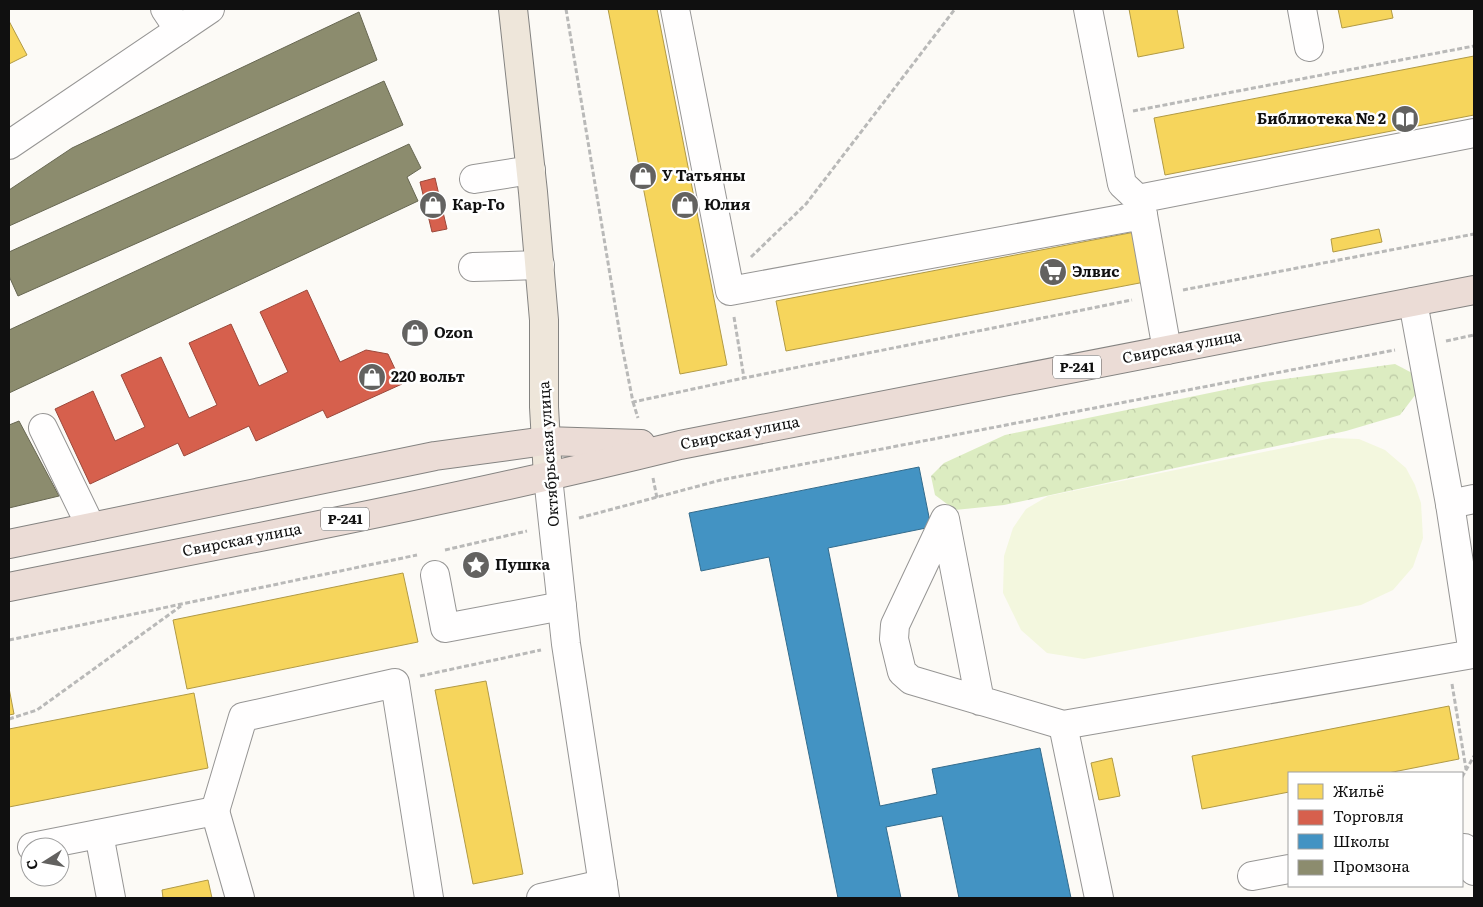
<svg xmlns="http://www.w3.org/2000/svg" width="1483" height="907" font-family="Literata,serif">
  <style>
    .forest { fill: url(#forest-crowns) }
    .pitch { fill: #f3f7de }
    .homes { fill: #f6d55c; stroke: #b19a45 }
    .shops { fill: #d6604d; stroke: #9b483b }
    .schools { fill: #4393c3; stroke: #346c8d }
    .industry { fill: #8c8c6e; stroke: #676752 }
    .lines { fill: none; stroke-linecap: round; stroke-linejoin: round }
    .minor-casing { stroke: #969594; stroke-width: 30 }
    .major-casing { stroke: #848381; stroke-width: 30 }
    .highway-casing { stroke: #848381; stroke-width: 30 }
    .path { stroke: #b9b9b8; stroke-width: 3; stroke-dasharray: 5 2.5; stroke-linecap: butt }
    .minor { stroke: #fffefe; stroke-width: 28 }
    .major { stroke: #eee6da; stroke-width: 28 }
    .highway { stroke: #ebdcd6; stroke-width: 28 }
    .labels { text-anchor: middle; stroke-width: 5; stroke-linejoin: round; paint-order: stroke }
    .shield { fill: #fff; stroke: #585858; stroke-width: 1 }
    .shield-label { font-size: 14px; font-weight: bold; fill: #101010 }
    .poi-label { font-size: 15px; font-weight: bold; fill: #101010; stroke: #fff; text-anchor: start }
    .street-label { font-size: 15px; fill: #101010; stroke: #fff }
  </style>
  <defs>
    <pattern id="forest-crowns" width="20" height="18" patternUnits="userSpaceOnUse" patternTransform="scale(1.25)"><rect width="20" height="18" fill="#dcecc1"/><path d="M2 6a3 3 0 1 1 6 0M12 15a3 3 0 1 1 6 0" fill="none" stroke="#bcc9a5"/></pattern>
  </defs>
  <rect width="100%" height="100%" fill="#fcfaf6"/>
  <path class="forest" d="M 1395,364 L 1414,374 L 1416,394 L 1400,415 L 1346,431 L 1004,505 L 955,510 L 935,495 L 931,476 L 944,463 L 1005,435 L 1263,382 Z"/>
  <path class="pitch" d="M 1332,438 L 1359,439 L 1385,450 L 1406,468 L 1415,485 L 1421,503 L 1423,538 L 1413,567 L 1393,590 L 1361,605 L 1084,659 L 1047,653 L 1021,630 L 1003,593 L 1004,556 L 1013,528 L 1026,509 L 1048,496 Z"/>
  <g class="homes">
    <path d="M 608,9 L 657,9 L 727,365 L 680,374 Z"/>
    <path d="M 1129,9 L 1177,9 L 1184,48 L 1138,57 Z"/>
    <path d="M 1338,9 L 1391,9 L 1393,18 L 1342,28 Z"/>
    <path d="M 9,21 L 27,55 L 9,64 Z"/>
    <path d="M 1474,56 L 1474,115 L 1165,175 L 1154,118 Z"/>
    <path d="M 1379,229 L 1382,242 L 1333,252 L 1331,239 Z"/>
    <path d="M 1140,231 L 1150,281 L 786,351 L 776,301 Z"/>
    <path d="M 403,573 L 418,642 L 187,689 L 173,620 Z"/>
    <path d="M 486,681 L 523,874 L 473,884 L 435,690 Z"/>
    <path d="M 9,688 L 14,714 L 9,715 Z"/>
    <path d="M 194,693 L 208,768 L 9,807 L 9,729 Z"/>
    <path d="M 1449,706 L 1459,759 L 1388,773 L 1289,773 L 1289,792 L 1202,809 L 1192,756 Z"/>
    <path d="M 1112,758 L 1120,796 L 1099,800 L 1091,763 Z"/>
    <path d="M 208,880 L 212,898 L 163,898 L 162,890 Z"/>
  </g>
  <g class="shops">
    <path d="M 435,178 L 447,229 L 432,232 L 420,182 Z"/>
    <path d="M 307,290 L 340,362 L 366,350 L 388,354 L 402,384 L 327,418 L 323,410 L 256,441 L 249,426 L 184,456 L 178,443 L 90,484 L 55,409 L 93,391 L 115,441 L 145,427 L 121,375 L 161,357 L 189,418 L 217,405 L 189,343 L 231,324 L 259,386 L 288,372 L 260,312 Z"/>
  </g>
  <path class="schools" d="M 919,467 L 931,527 L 828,548 L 880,806 L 937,794 L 932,769 L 1040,748 L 1071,898 L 959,898 L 942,816 L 886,827 L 901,898 L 838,898 L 769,557 L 701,571 L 689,513 Z"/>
  <g class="industry">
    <path d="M 359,12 L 377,60 L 9,226 L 9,190 L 72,148 Z"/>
    <path d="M 384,81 L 403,125 L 18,296 L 9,276 L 9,252 Z"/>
    <path d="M 409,144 L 421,168 L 407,177 L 418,201 L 9,393 L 9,330 Z"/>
    <path d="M 19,421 L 59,496 L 9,508 L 9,425 Z"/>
  </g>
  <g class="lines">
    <g class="minor-casing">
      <g id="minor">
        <path d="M 165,9 L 179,30"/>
        <path d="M 675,9 L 730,291 L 1143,215 L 1167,350"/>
        <path d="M 1088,9 L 1122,184 L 1138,199"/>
        <path d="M 1302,9 L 1309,47"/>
        <path d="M 9,145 L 210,9"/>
        <path d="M 474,179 L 531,170"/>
        <path d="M 1143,215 L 1138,199 L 1474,133"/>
        <path d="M 473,267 L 540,265"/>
        <path d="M 43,428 L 91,527"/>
        <path d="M 548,477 L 566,644 L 605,898"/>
        <path d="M 1450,504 L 1474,499"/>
        <path d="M 435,575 L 445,628 L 562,606"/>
        <path d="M 980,701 L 945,519 L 895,625 L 894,639 L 902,672 L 911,680 L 1063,725 L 1473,654 L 1450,504 L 1413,302"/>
        <path d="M 1063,725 L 1099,898"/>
        <path d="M 215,811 L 243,717 L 395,683 L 429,898"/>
        <path d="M 99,834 L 111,898"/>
        <path d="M 32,847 L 215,811 L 240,898"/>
        <path d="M 1462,848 L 1464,848 L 1474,871"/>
        <path d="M 1252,876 L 1289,869"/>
        <path d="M 541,898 L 603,884"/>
      </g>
    </g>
    <g class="major-casing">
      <path id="major" d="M 513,9 L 533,192 L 544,320 L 544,407 L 548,477"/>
    </g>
    <g class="highway-casing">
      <g id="highway">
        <path d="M 9,544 L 435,456 L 545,441 L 641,444"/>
        <path d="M 9,587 C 233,542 458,500 680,445 L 1474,290"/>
      </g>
    </g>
    <g class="path">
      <path d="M 566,9 L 621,341 L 633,402 L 744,378 L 1132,300"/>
      <path d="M 1133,111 L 1474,46"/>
      <path d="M 751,257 L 806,204 L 955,9"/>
      <path d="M 1183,290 L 1474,234"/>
      <path d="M 734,317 L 744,378"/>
      <path d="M 1446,341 L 1474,335"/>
      <path d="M 633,402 L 638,418"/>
      <path d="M 653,478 L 657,498"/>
      <path d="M 579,518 L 721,480 L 1395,350"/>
      <path d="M 445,550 L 527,531"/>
      <path d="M 9,640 L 417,555"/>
      <path d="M 420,676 L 541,650"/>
      <path d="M 1452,684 L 1466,769"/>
      <path d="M 9,719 L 37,710 L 181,606"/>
      <path d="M 1462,777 L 1474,756"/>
    </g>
    <use href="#minor" class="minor"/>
    <use href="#major" class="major"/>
    <use href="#highway" class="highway"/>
  </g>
  <defs>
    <g id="library-disc" transform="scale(1.4375)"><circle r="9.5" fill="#636260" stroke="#fff"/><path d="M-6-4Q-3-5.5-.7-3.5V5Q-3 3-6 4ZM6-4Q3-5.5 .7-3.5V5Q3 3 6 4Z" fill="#fff"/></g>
    <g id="shop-disc" transform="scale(1.4375)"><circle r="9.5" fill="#636260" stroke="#fff"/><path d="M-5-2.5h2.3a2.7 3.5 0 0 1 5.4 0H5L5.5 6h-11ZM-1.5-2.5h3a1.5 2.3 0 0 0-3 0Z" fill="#fff"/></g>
    <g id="supermarket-disc" transform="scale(1.4375)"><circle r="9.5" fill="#636260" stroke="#fff"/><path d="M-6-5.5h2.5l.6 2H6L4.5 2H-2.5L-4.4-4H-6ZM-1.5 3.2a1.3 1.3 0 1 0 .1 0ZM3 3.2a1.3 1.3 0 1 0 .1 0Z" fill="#fff"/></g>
    <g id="sight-disc" transform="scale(1.4375)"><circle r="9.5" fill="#636260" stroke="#fff"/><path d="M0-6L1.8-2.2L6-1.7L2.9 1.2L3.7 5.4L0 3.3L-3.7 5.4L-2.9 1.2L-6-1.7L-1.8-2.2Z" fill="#fff"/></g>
  </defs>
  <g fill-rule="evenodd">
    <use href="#library-disc" x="1405" y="119"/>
    <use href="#shop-disc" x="643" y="176"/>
    <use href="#shop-disc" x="433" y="205"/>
    <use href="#shop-disc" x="685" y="205"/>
    <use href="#supermarket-disc" x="1053" y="272"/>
    <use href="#shop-disc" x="415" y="333"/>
    <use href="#shop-disc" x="372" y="377"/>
    <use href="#sight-disc" x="476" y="565"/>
  </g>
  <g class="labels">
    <g class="shield">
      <rect x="1053" y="355.5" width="48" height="23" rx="4"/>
      <rect x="321" y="507.5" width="48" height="23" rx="4"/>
    </g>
    <g class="shield-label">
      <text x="1077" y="372">Р-241</text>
      <text x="345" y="524">Р-241</text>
    </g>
    <g class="poi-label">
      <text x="1386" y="124" text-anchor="end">Библиотека № 2</text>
      <text x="662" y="181">У Татьяны</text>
      <text x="452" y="210">Кар-Го</text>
      <text x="704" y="210">Юлия</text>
      <text x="1072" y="277">Элвис</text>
      <text x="434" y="338">Ozon</text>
      <text x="391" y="382">220 вольт</text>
      <text x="495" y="570">Пушка</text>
    </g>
    <g class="street-label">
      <text transform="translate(1182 347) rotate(-11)" y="5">Свирская улица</text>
      <text transform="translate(740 433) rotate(-11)" y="5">Свирская улица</text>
      <text transform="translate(549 454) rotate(-94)" y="5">Октябрьская улица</text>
      <text transform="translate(242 540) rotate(-11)" y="5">Свирская улица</text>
    </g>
  </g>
  <rect width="1483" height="907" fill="none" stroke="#101010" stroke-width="20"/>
  <rect x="1288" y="772" width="175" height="115" fill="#ffffff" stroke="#9f9f9f"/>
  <rect x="1298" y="784" width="25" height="15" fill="#f6d55c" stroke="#9f9f9f"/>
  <text x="1333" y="797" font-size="15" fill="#101010">Жильё</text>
  <rect x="1298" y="810" width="25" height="15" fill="#d6604d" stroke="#9f9f9f"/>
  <text x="1333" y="822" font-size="15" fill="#101010">Торговля</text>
  <rect x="1298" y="834" width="25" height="15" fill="#4393c3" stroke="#9f9f9f"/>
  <text x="1333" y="847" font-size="15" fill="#101010">Школы</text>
  <rect x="1298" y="860" width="25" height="15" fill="#8c8c6e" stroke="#9f9f9f"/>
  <text x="1333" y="872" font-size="15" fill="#101010">Промзона</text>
  <g transform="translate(45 862) rotate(259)"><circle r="24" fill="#ffffff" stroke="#9f9f9f"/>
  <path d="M0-4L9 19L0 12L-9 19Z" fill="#636260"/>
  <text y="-8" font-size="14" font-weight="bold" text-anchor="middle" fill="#101010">С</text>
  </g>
</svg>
